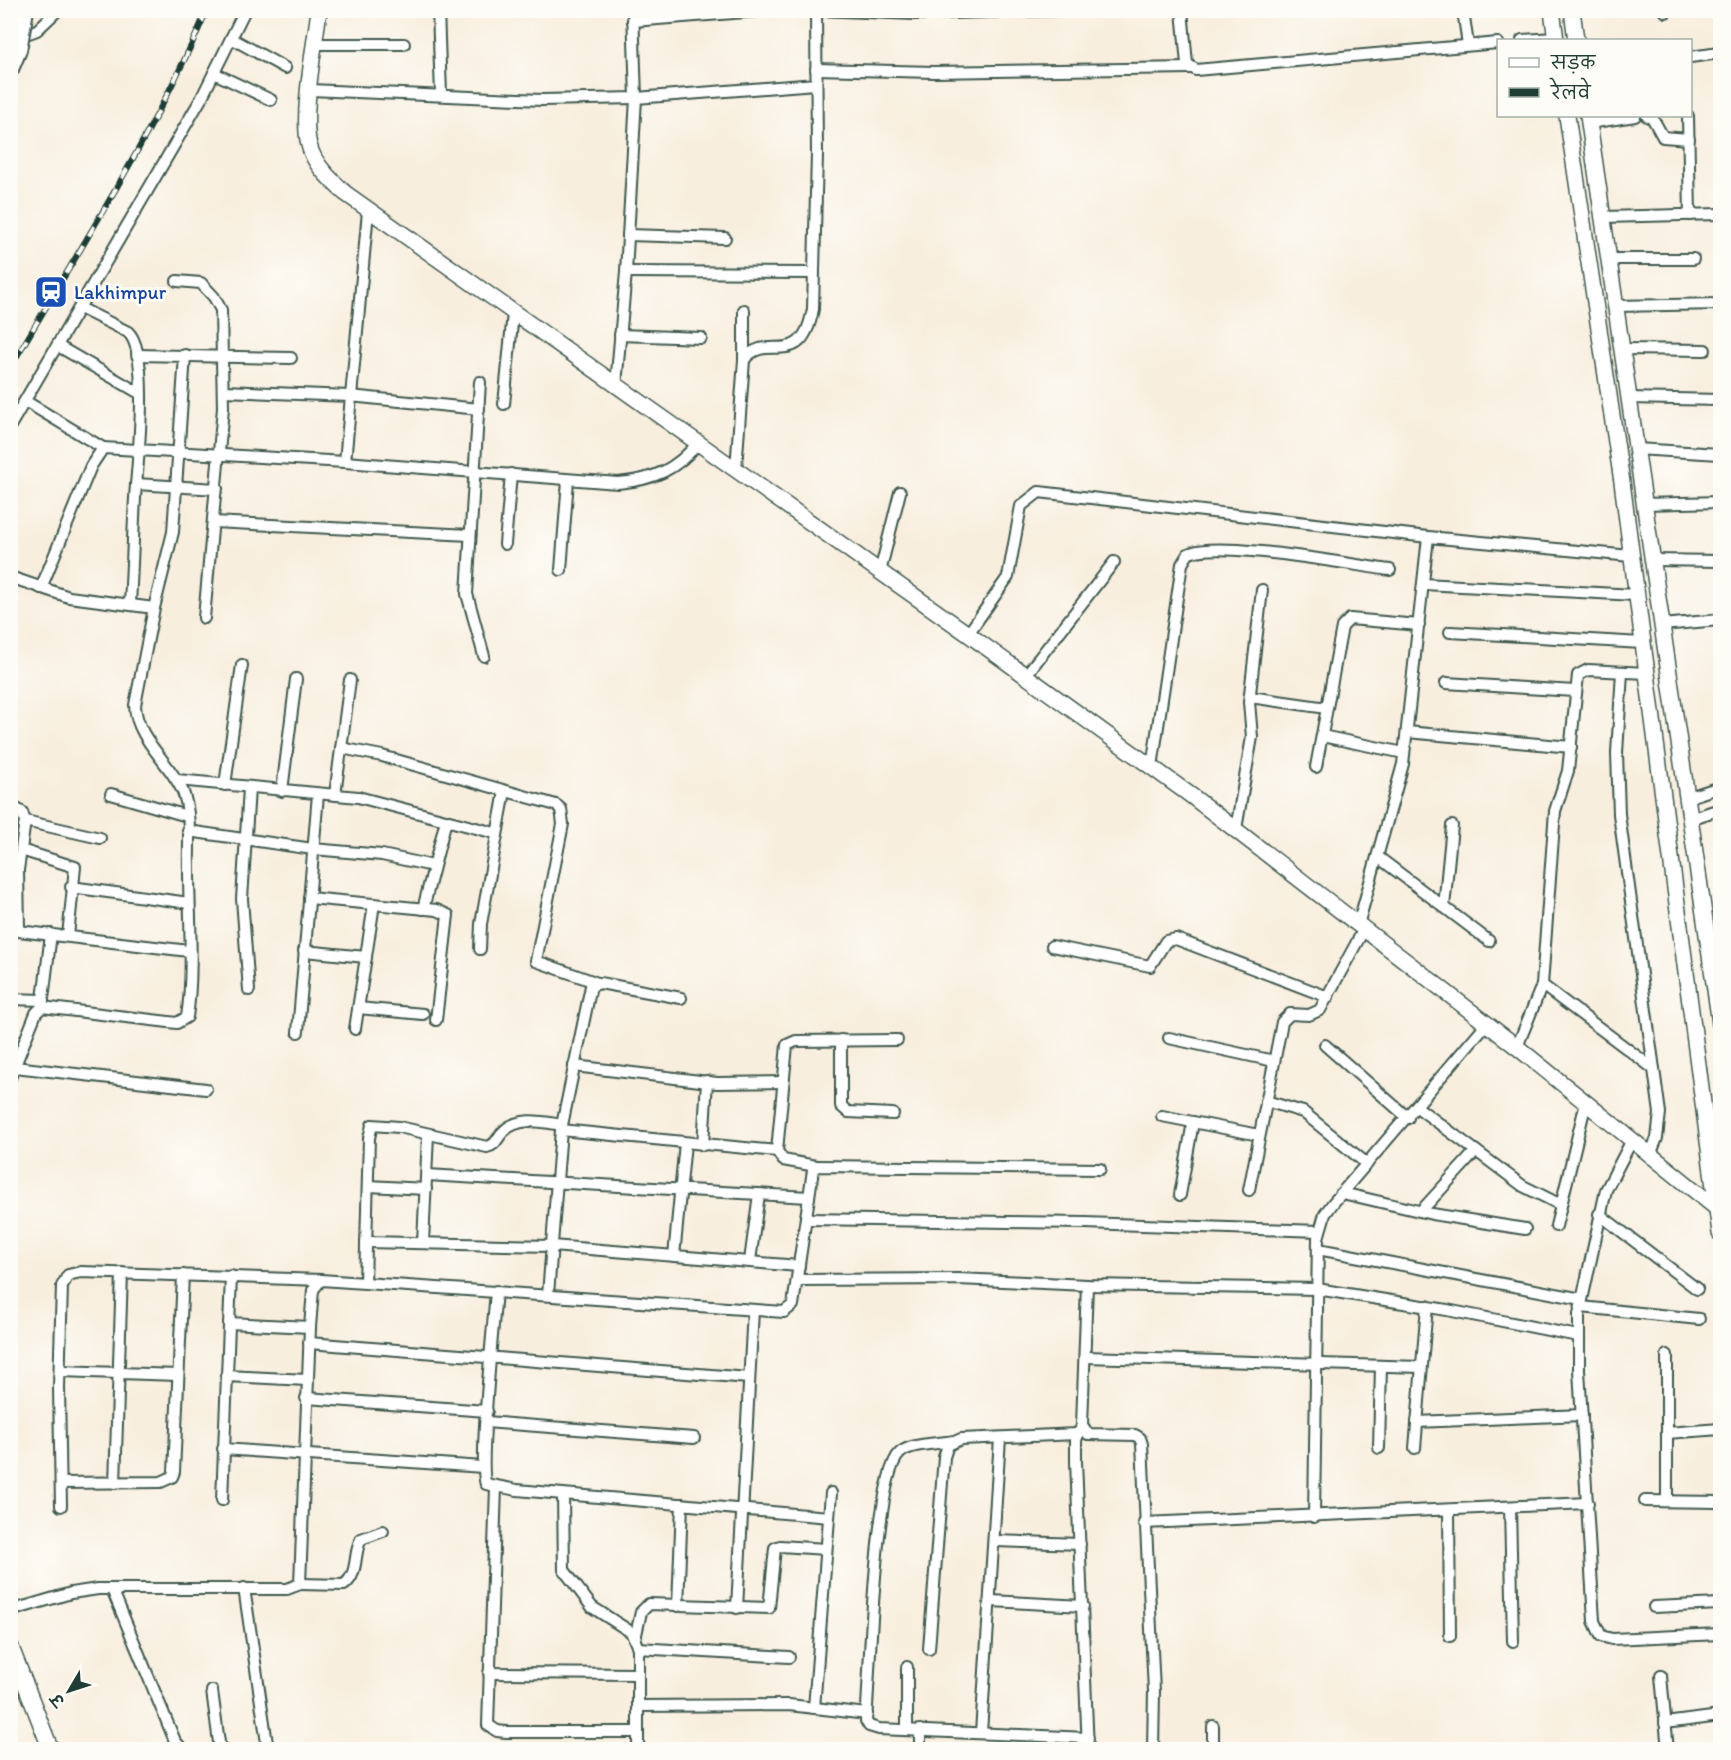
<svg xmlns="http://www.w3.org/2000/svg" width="1731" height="1760" font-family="Itim,'Playpen Sans Deva',sans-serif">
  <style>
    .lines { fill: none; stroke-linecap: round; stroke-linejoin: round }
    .street-casing { stroke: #40584e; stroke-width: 14 }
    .secondary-casing { stroke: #40584e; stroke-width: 18 }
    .primary-casing { stroke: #40584e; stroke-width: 20 }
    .street { stroke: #fff; stroke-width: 10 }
    .secondary { stroke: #fff; stroke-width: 15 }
    .primary { stroke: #fff; stroke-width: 16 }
    .rail-casing { stroke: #1f3d34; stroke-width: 6 }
    .rail { stroke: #fdfcf7; stroke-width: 4; stroke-dasharray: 11; stroke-linecap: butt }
    .primary-bridge-casing { stroke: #40584e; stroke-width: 20; stroke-linecap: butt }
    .primary-bridge { stroke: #fff; stroke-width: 16 }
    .labels { text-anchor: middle; stroke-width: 6; stroke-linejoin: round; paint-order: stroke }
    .transit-label { font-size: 20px; fill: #164399; stroke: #fdfcf7; text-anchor: start }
  </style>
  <rect width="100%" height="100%" fill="#fdfcf7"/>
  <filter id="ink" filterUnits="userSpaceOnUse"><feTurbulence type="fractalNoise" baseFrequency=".0167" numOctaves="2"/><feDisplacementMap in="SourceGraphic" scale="12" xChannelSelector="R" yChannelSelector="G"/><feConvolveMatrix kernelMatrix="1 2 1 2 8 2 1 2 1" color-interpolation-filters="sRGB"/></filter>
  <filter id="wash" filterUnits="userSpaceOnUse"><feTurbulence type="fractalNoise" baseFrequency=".008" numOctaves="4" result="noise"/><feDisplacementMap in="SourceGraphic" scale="24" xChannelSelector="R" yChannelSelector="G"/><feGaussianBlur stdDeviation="1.35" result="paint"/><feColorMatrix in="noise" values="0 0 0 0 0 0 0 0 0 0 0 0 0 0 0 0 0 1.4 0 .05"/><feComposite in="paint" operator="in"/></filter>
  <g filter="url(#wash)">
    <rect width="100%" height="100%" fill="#f8eede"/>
  </g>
  <g filter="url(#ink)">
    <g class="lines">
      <g class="street-casing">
        <g id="street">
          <path d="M 438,10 L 441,95"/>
          <path d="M 817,10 L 914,14 L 1060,10"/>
          <path d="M 1182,10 L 1187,64 L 1196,70 L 1498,43"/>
          <path d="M 1463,10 L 1468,45"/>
          <path d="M 1666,12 L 1666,10"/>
          <path d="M 633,21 L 772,10"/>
          <path d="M 231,38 L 285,68"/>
          <path d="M 10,40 L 37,30 L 58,10"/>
          <path d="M 1522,40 L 1556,38"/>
          <path d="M 315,44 L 404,44"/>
          <path d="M 1690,57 L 1720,53"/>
          <path d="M 816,69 L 934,72 L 1191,68"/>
          <path d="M 214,73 L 271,100"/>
          <path d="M 310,90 L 542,100 L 636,98 L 816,84"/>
          <path d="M 1647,116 L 1653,119 L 1663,137 L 1689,139"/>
          <path d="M 1688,116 L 1690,215"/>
          <path d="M 1589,123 L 1635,116"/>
          <path d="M 1604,217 L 1720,214"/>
          <path d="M 628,235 L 725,238"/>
          <path d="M 1609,259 L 1693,259"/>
          <path d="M 626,272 L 814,273"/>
          <path d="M 177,281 L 201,283 L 214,297 L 221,310 L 223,408 L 204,618"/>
          <path d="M 1616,306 L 1720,304"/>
          <path d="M 80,308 L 128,332 C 151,353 137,466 135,498 C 133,534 132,569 130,604"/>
          <path d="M 744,310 L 744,360"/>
          <path d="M 620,335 L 701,338"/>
          <path d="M 58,346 L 141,394"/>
          <path d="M 1622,349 L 1705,350"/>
          <path d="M 137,355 L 291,358"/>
          <path d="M 480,382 L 467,594 L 484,656"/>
          <path d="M 616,385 L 626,272 L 636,98 L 633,10"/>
          <path d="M 223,391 L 350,396 L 479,409"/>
          <path d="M 1629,398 L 1720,400"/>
          <path d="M 25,401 L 103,448"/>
          <path d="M 504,404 L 513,313"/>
          <path d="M 10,426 L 201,99 L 245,10"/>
          <path d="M 1636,449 L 1720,454"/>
          <path d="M 345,462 L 368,211"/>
          <path d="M 736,469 L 744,360 C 766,330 801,374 813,309 L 817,155 L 816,10"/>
          <path d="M 136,484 L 217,489"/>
          <path d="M 1644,504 L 1720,502"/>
          <path d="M 213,522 L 470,535"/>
          <path d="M 505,544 L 511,474"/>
          <path d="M 1652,560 L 1720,561"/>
          <path d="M 561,570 L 568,480"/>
          <path d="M 880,572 L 900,492"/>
          <path d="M 10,577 L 69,597 L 154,608"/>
          <path d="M 1423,584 L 1636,595"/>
          <path d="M 41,588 L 91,466 L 103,448 L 345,462 L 618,483 C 653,480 676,470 699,442"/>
          <path d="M 1661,625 L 1720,620"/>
          <path d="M 1450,632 L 1642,643"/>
          <path d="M 968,634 L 1008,577 L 1021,506 L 1039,492 L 1428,537 L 1631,556"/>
          <path d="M 1622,672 L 1617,753 L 1619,814 L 1660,1113 L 1657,1138 L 1650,1155"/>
          <path d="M 1026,675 L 1114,562"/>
          <path d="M 1446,683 L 1575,691"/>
          <path d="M 1250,697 L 1327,708"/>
          <path d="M 1407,732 L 1571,747"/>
          <path d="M 1322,736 L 1404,753"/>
          <path d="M 341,748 L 382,756 L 556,805 L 561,809 L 563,824 L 536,961 L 595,982"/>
          <path d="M 1152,767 L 1182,564 L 1188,554 C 1215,539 1352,565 1390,570"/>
          <path d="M 1316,767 L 1342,627 L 1350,619 L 1419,625"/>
          <path d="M 177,780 L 358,797 L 495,833"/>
          <path d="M 225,785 L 242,665"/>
          <path d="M 282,791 L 296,679"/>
          <path d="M 111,794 L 187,816"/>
          <path d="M 335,795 L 350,680"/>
          <path d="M 1686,798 L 1720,787"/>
          <path d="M 10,805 L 22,812 L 25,821 L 18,870 L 19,930"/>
          <path d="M 1690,819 L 1720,809"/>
          <path d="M 25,821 L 100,838"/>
          <path d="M 1236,829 L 1252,737 L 1249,702 L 1262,590"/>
          <path d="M 188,831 L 313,849 L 382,855 L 433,866"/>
          <path d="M 21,850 L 75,867 L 68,936"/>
          <path d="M 1378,857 L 1489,941"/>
          <path d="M 71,887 L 189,903"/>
          <path d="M 309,898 L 437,910 L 448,915 L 436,1020"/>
          <path d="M 1444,907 L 1452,826"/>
          <path d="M 423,909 L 446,820"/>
          <path d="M 1358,925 L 1403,764 L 1428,537"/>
          <path d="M 10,930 L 189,951"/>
          <path d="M 1052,946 L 1150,966 L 1166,941 L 1176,939 L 1328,997"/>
          <path d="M 480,949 L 481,924 L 505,791"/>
          <path d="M 304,951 L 366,957"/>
          <path d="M 1542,985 L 1654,1069"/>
          <path d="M 249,990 L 242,899 L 249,788"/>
          <path d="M 10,999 L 43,1000"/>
          <path d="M 42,1007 L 51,934"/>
          <path d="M 358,1008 L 423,1014"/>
          <path d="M 355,1029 L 374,904"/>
          <path d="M 298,1032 L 318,794"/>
          <path d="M 1169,1038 L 1274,1061"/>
          <path d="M 841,1040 L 841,1106 L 848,1112 L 893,1114"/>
          <path d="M 1325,1045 L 1408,1118"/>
          <path d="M 1517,1047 L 1542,985 L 1555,811 L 1568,771 L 1578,675 L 1588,670 L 1646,673"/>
          <path d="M 574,1066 L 717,1083 L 782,1082"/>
          <path d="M 15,1067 L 206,1089"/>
          <path d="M 10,1078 L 36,1013 L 42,1007 L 177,1023 L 187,1017 C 194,971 189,916 189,870 C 188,846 192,815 183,792 C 170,762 136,739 135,705 L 154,608 L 173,532 L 185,355"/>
          <path d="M 1266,1101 L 1303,1112 L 1367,1164"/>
          <path d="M 1417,1107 L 1523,1186 L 1561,1205"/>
          <path d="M 1162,1116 L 1259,1135"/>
          <path d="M 561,1130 L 777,1151"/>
          <path d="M 1632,1140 L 1606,1190 L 1579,1314 L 1579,1370 L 1594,1621 L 1601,1636 L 1612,1639 L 1720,1634"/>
          <path d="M 703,1145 L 707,1081"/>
          <path d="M 816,1166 L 783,1160 L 777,1151 L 787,1045 L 796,1041 L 897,1040"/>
          <path d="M 427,1175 L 809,1197"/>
          <path d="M 368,1186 L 426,1189"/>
          <path d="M 1249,1190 L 1282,1022 L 1290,1014 L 1309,1015 L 1320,1010 L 1364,929"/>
          <path d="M 1342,1193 L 1432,1214 L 1525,1229"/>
          <path d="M 1180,1195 L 1193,1122"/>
          <path d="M 1421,1211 L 1476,1151"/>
          <path d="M 1599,1214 L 1697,1289"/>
          <path d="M 806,1219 L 1085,1223 L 1319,1231"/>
          <path d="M 1556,1226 L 1586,1102"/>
          <path d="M 366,1242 L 552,1246 L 799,1266"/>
          <path d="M 423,1243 L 428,1134"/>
          <path d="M 1318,1249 L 1582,1299"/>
          <path d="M 674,1256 L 685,1143"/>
          <path d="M 750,1261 L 759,1194"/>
          <path d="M 797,1280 L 958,1279 L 1087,1285 L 1317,1289 L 1447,1310 L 1578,1336"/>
          <path d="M 365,1283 L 369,1138 L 372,1125 L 399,1127 L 487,1147 C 497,1145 497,1137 504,1131 C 519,1116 543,1122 562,1125"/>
          <path d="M 1087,1285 L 1082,1425 L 1088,1434 L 1135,1435 L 1140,1438 L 1142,1444 L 1154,1691 L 1153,1750"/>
          <path d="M 496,1291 C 494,1319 478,1469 486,1484 L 517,1490 L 829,1517"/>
          <path d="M 548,1295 L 561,1130 L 591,986 L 600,983 L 681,998"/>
          <path d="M 1581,1307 L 1699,1319"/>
          <path d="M 229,1323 L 310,1327"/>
          <path d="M 309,1343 L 749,1378"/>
          <path d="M 1085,1357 L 1421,1367"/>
          <path d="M 60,1371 L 178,1375"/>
          <path d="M 226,1376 L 307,1380"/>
          <path d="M 306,1398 L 487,1411"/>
          <path d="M 486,1422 L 694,1438"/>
          <path d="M 1417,1422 L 1582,1415"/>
          <path d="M 1080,1430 L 1076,1440 L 1076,1461 L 1088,1750"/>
          <path d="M 1667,1433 L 1720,1429"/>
          <path d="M 953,1441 C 938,1444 911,1443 900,1453 C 874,1476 870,1677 866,1721 L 869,1726 L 879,1729 L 1088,1738"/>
          <path d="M 1379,1448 L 1381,1366"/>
          <path d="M 1415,1448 L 1427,1306"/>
          <path d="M 223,1449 L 483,1467"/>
          <path d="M 61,1483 L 161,1482 L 172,1477 L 174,1472 L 183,1275"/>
          <path d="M 115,1483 L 122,1273"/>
          <path d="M 496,1487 L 488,1725 L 497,1731 L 506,1732 L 638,1732"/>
          <path d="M 563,1494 L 564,1570 L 592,1607 L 631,1632 L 638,1648 L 638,1750"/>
          <path d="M 222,1500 L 231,1276"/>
          <path d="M 1645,1501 L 1720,1502"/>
          <path d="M 1667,1501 L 1667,1355"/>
          <path d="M 61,1506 L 59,1387 L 62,1286 L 68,1275 L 81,1272 L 321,1280"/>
          <path d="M 1510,1507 L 1513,1641"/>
          <path d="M 1449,1510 L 1450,1636"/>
          <path d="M 1314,1517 L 1318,1238 L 1325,1214 L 1333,1203 L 1487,1023"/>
          <path d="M 1144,1523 L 1588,1503"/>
          <path d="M 995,1541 L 1080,1544"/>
          <path d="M 300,1584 L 344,1585 C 359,1574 353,1554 361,1539 L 383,1531"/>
          <path d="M 244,1588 L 268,1750"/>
          <path d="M 112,1589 L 175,1741 L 183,1750"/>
          <path d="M 991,1601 L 1083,1606"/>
          <path d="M 678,1606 L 682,1504"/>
          <path d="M 1654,1607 L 1720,1604"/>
          <path d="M 737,1608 L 753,1310"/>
          <path d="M 10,1611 L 71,1593 L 98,1589 L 287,1589 L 300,1584 L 310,1327 L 313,1290 L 321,1280 L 784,1312 L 793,1305 L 813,1170 L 816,1166 L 1100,1169"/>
          <path d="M 635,1639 L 641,1612 L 649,1604 L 769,1608 L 775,1548 L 780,1546 L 826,1549"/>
          <path d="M 638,1648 L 789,1657"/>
          <path d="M 929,1649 L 944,1457 L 948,1445 L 961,1439 L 1077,1434"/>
          <path d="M 489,1673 L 638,1674"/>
          <path d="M 1661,1676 L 1668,1750"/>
          <path d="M 212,1691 L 220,1750"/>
          <path d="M 639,1706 L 789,1705 L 867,1714"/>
          <path d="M 814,1708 L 831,1493"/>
          <path d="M 1665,1723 L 1720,1716"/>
          <path d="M 907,1730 L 907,1667"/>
          <path d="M 981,1733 L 1000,1438"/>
          <path d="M 920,1750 L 920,1730"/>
          <path d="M 1213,1750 L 1213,1726"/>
        </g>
      </g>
      <g class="secondary-casing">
        <g id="secondary">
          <path d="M 319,10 C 315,44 301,115 309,145 C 314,165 331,180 345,193 L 968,634 L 1193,797 L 1517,1047 L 1720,1211"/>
          <path d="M 1552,10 L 1556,40"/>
          <path d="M 1572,10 L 1576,40"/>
          <path d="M 1567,116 L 1622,482 L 1720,1233"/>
          <path d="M 1588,116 L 1720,1024"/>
          <path d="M 10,1645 L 51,1750"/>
        </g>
      </g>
      <g class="primary-casing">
        <path id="primary" d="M 10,69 L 18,50"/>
      </g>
      <use href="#street" class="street"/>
      <use href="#secondary" class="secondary"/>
      <use href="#primary" class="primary"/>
      <g class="rail-casing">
        <path id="rail" d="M 10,368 C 79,250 153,136 207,10"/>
      </g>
      <use href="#rail" class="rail"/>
      <g class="primary-bridge-casing">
        <path id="primary-bridge" d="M 18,50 L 25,10"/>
      </g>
      <use href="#primary-bridge" class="primary-bridge"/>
    </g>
  </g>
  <defs>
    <g id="station-square" transform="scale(1.725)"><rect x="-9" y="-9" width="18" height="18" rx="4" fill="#1a4fb4" stroke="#fdfcf7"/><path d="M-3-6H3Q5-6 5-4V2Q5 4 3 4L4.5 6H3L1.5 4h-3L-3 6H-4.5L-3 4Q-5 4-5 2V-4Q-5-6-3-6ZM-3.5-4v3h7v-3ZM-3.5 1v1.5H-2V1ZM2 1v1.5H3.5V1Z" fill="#fff"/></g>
  </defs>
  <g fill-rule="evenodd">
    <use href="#station-square" x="51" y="292"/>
  </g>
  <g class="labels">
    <g class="transit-label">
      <text x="74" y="299">Lakhimpur</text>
    </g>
  </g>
  <rect width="1731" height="1760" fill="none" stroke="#fdfcf7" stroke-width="36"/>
  <rect x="1497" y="39" width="195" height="78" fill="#fdfcf7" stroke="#a4b0a9" stroke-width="1.5"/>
  <rect x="1509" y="58" width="30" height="9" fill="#ffffff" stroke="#a4b0a9" stroke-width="1.5"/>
  <text x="1551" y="69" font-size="18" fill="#1f3d34">सड़क</text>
  <rect x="1509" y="88" width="30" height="9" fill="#1f3d34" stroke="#a4b0a9" stroke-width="1.5"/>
  <text x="1551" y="99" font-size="18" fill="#1f3d34">रेलवे</text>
  <g transform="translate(69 1691) rotate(231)" stroke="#fdfcf7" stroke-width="4.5" paint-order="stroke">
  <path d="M0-4.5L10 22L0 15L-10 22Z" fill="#1f3d34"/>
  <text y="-9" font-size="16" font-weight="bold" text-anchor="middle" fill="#1f3d34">उ</text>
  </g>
</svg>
